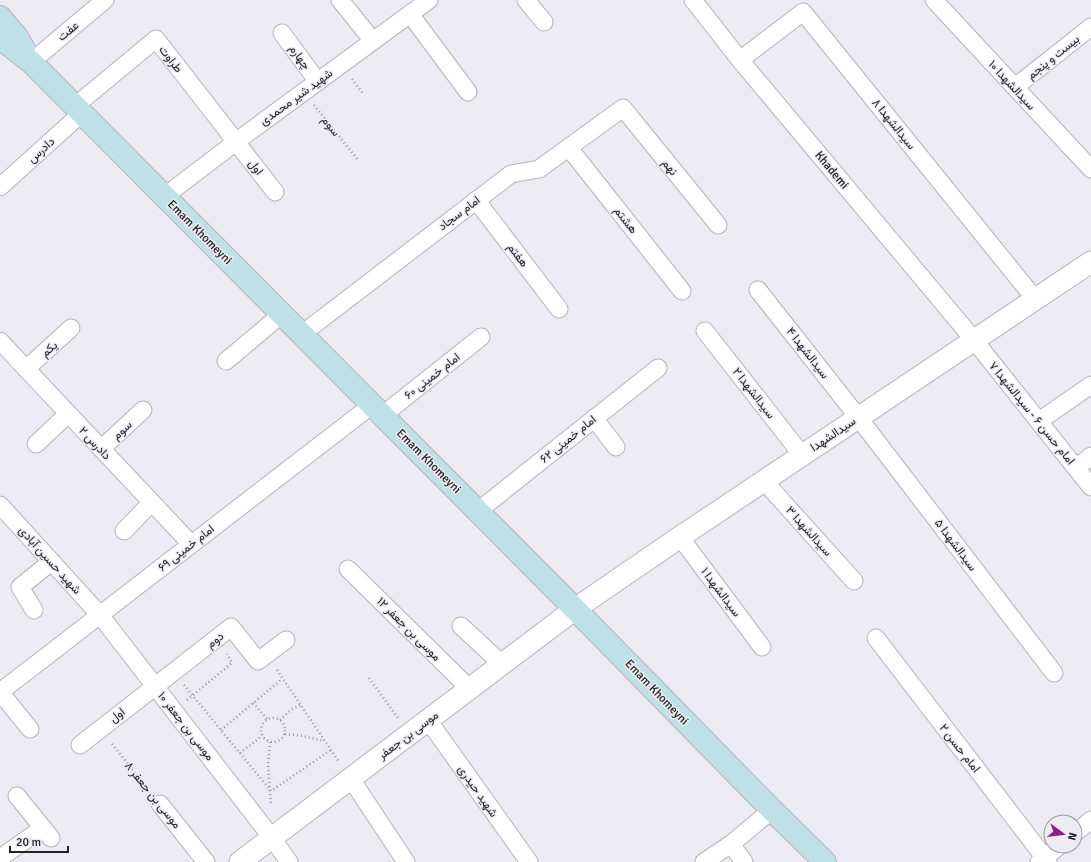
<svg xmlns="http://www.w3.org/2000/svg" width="1091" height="862" font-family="Signika,Vazirmatn,sans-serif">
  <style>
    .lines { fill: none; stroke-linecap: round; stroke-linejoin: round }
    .minor-casing { stroke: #b4b2ba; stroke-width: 19 }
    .tertiary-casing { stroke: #b4b2ba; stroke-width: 23 }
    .secondary-casing { stroke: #b4b2ba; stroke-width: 24 }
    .path { stroke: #98979d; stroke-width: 2.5; stroke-dasharray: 1 3; stroke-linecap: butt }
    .minor { stroke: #fff; stroke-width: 17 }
    .tertiary { stroke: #fff; stroke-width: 21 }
    .secondary { stroke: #c0e0e7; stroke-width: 22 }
    .labels { text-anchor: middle; stroke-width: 3; stroke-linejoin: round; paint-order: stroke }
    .street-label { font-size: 12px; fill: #232325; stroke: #eceaf2 }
  </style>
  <rect width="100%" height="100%" fill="#eceaf2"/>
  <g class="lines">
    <g class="minor-casing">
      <g id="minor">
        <path d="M 340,0 L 373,41"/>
        <path d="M 526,0 L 544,22"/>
        <path d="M 693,0 L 740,60 L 974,340 L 1091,487"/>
        <path d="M 934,0 L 1091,169"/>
        <path d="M 410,14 L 468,92"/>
        <path d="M 282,33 L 318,82"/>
        <path d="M 740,60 L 803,12 L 1035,299"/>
        <path d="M 31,62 L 105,0"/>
        <path d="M 1015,87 L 1091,27"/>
        <path d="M 75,106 L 156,39 L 275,192"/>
        <path d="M 569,148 L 682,291"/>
        <path d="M 0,187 L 82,113"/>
        <path d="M 165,196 L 245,135 L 429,0"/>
        <path d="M 476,200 L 559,309"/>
        <path d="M 758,290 L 858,417 L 1054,673"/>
        <path d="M 705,331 L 802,455"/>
        <path d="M 302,334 L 511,174 L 539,169 L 623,108 L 718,225"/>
        <path d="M 0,341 L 191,544"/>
        <path d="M 226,361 L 282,314"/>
        <path d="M 26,369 L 71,328"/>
        <path d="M 383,415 L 481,337"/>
        <path d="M 594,418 L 616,447"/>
        <path d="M 1039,421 L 1091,385"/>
        <path d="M 36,444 L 68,414"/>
        <path d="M 101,449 L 143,410"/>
        <path d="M 1076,468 L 1091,456"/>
        <path d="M 764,481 L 854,581"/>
        <path d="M 0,505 L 100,615 L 272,838 L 289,862"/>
        <path d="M 478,511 L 658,368"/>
        <path d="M 124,531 L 151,503"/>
        <path d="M 680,537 L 762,647"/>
        <path d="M 348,569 L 470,689"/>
        <path d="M 34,610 L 20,587 L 51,562"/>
        <path d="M 461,626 L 502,664"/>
        <path d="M 876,638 L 1048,862"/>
        <path d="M 428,720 L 529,862"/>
        <path d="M 30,729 L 0,692 L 372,405"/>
        <path d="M 80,745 L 231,627 L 258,661 L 286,640"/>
        <path d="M 351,779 L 406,862"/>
        <path d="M 17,796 L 51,838"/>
        <path d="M 160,804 L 206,862"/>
        <path d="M 1075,833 L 1091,820"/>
        <path d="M 0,858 L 43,828"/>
        <path d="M 704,862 L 731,844"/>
        <path d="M 744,862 L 731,844 L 772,810"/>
        <path d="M 1039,862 L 1059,846"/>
      </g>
    </g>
    <g class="tertiary-casing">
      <path id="tertiary" d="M 240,862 L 575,609 L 680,537 L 1091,262"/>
    </g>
    <g class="secondary-casing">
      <g id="secondary">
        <path d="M 0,17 L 17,37 L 24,49"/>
        <path d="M 0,38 L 31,62 L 575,609 L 772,810 L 825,862"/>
      </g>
    </g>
    <g class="path">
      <path d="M 352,79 L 364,95"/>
      <path d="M 314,105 L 358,160"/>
      <path d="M 277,670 L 339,762"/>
      <path d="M 369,678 L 398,718"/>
      <path d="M 184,685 L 271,791 L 331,750"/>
      <path d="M 187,700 L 232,663 L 227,654"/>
      <path d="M 253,703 L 267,719"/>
      <circle cx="273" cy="730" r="12"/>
      <path d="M 280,720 L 291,710 L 300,705"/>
      <path d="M 221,730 L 282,679"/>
      <path d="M 285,734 L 303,736 L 324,741"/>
      <path d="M 270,742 L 268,765 L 271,805"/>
      <path d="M 112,744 L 149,790"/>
      <path d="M 240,753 L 262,736"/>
    </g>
    <use href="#minor" class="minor"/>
    <use href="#tertiary" class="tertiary"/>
    <use href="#secondary" class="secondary"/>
  </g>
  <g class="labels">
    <g class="street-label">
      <text transform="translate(68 31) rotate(-40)" y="4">عفت</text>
      <text transform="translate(300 57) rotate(54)" y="4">چهارم</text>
      <text transform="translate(1053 57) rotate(-39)" y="4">بیست و پنجم</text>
      <text transform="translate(171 59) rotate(52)" y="4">طراوت</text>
      <text transform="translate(1012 85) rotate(47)" y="4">سیدالشهدا ۱۰</text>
      <text transform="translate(296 97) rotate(-36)" y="4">شهید شیر محمدی</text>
      <text transform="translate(894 124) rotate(51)" y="4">سیدالشهدا ۸</text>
      <text transform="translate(331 126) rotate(51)" y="4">سوم</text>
      <text transform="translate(41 150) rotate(-42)" y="4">دادرس</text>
      <text transform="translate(256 167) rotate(52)" y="4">اول</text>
      <text transform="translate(670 167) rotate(51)" y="4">نهم</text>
      <text transform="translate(832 170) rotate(50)" y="4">Khademi</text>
      <text transform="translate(459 213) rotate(-37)" y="4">امام سجاد</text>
      <text transform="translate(626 220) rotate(52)" y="4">هشتم</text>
      <text transform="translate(200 232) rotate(45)" y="4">Emam Khomeyni</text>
      <text transform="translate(518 255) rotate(53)" y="4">هفتم</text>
      <text transform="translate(49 349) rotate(-42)" y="4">یکم</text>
      <text transform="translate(808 353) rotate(52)" y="4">سیدالشهدا ۴</text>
      <text transform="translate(432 376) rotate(-38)" y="4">امام خمینی ۶۰</text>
      <text transform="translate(754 393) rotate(52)" y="4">سیدالشهدا ۲</text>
      <text transform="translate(1032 413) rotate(51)" y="4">امام حسن ۶ - سیدالشهدا ۷</text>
      <text transform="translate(122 430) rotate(-43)" y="4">سوم</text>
      <text transform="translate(833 434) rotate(-34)" y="4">سیدالشهدا</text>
      <text transform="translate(568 439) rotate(-39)" y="4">امام خمینی ۶۲</text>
      <text transform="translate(95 443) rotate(47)" y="4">دادرس ۲</text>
      <text transform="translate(429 461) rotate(45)" y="4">Emam Khomeyni</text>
      <text transform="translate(809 531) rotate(48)" y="4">سیدالشهدا ۳</text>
      <text transform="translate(956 545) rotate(53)" y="4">سیدالشهدا ۵</text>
      <text transform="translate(186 548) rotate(-38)" y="4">امام خمینی ۶۹</text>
      <text transform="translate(50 560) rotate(48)" y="4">شهید حسین آبادی</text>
      <text transform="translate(721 592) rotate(53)" y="4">سیدالشهدا ۱</text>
      <text transform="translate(409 629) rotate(45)" y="4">موسی بن جعفر ۱۲</text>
      <text transform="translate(215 640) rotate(-38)" y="4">دوم</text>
      <text transform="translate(657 692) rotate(46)" y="4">Emam Khomeyni</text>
      <text transform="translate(117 715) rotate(-38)" y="4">اول</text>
      <text transform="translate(186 726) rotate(52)" y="4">موسی بن جعفر ۱۰</text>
      <text transform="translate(408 735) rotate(-37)" y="4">موسی بن جعفر</text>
      <text transform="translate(960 748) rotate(52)" y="4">امام حسن ۲</text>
      <text transform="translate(478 791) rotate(55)" y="4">شهید حیدری</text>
      <text transform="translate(153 795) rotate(51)" y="4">موسی بن جعفر ۸</text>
    </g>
  </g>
  <g transform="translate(1063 834) rotate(105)"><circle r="19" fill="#eceaf2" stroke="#9c9aa0"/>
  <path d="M0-3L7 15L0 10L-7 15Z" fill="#911e7e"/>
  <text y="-6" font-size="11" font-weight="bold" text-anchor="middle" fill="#232325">N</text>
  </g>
  <path d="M10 846v6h58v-6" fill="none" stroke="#232325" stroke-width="2"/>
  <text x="16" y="846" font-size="12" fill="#232325" stroke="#eceaf2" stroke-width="3" paint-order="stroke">20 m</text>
</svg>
